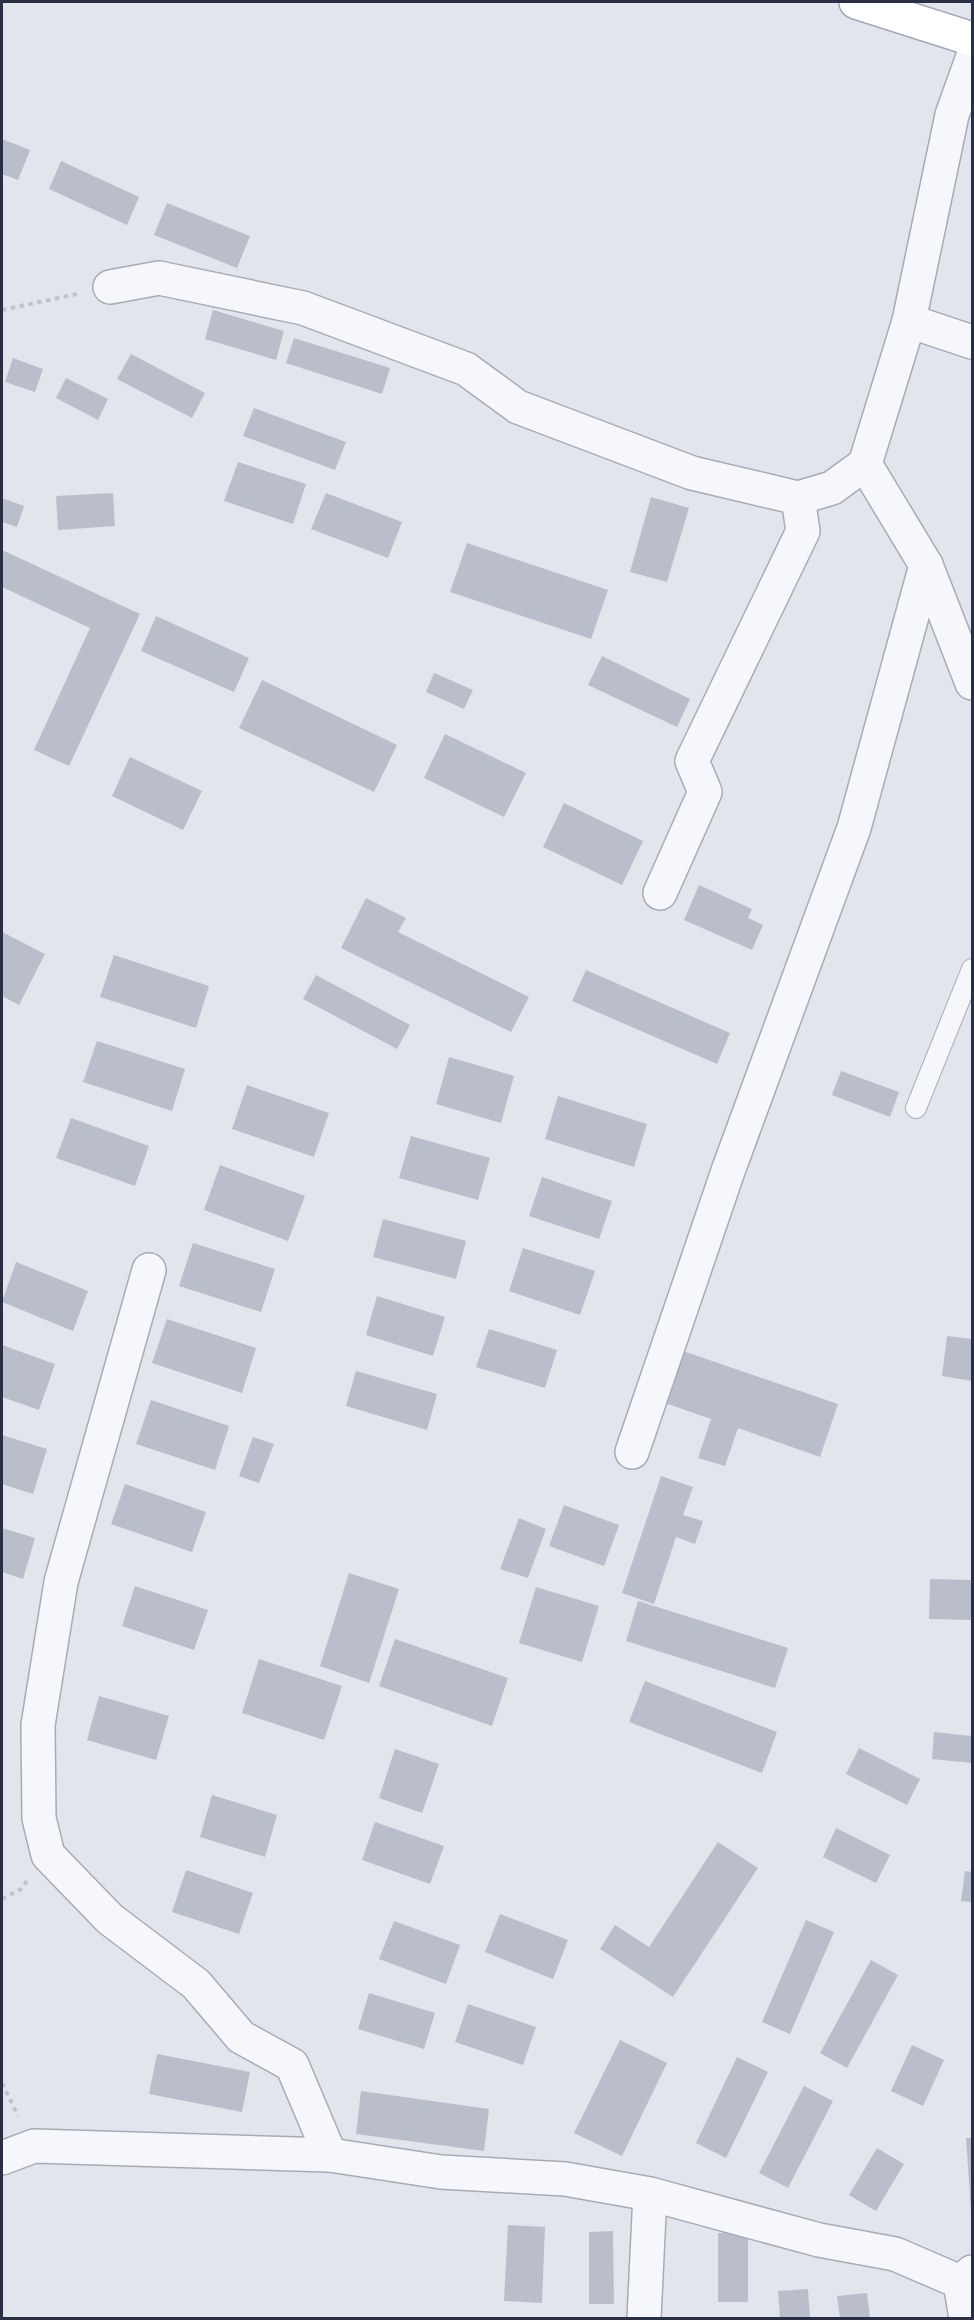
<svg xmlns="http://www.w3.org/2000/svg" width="974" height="2320" font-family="Overpass,sans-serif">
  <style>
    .building { fill: #babeca }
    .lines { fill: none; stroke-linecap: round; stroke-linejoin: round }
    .lane-casing { stroke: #a7abb7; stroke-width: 22 }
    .street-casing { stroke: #a7abb7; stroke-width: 36 }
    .primary-casing { stroke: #a1a8b9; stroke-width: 36 }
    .path { stroke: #c1c3cb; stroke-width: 4; stroke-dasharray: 4.5 4.5; stroke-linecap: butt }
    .lane { stroke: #f6f7fa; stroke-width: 20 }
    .street { stroke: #f6f7fa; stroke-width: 33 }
    .primary { stroke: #fff; stroke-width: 33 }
  </style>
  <rect width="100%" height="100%" fill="#e3e5ec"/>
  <g class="building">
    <path d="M 2,139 L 30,150 L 18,180 L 2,174 Z"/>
    <path d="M 61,161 L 139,197 L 127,225 L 49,189 Z"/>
    <path d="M 167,203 L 250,236 L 237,268 L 154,235 Z"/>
    <path d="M 213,310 L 284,331 L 276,360 L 205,339 Z"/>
    <path d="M 294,338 L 390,368 L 382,394 L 286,363 Z"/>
    <path d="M 131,354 L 205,393 L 192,418 L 117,379 Z"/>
    <path d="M 13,358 L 43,369 L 35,392 L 5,382 Z"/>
    <path d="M 66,378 L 108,399 L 98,420 L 56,398 Z"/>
    <path d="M 254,408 L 346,442 L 335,470 L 243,436 Z"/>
    <path d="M 238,462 L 306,484 L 293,524 L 224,501 Z"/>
    <path d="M 113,493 L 115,526 L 58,530 L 56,496 Z"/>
    <path d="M 326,493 L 402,522 L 388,558 L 311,529 Z"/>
    <path d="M 651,497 L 689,508 L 667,582 L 630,572 Z"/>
    <path d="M 2,498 L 24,506 L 17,527 L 2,522 Z"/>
    <path d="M 467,543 L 608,590 L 591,639 L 450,592 Z"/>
    <path d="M 2,550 L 140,614 L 69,766 L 34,750 L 90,628 L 2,587 Z"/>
    <path d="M 156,616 L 249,658 L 234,692 L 141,651 Z"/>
    <path d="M 602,656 L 690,699 L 677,727 L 588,685 Z"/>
    <path d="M 434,673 L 473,690 L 464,709 L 426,692 Z"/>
    <path d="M 262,680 L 397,745 L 374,792 L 239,728 Z"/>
    <path d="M 445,734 L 526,773 L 504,817 L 424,778 Z"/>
    <path d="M 130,757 L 202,791 L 183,830 L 112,796 Z"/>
    <path d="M 564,803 L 643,841 L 622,885 L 543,847 Z"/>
    <path d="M 699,885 L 752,909 L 748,918 L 763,925 L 752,950 L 684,920 Z"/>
    <path d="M 366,898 L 406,918 L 398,932 L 529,997 L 511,1032 L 341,948 Z"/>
    <path d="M 2,932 L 45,954 L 19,1005 L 2,996 Z"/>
    <path d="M 114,955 L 209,986 L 196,1028 L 100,997 Z"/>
    <path d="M 586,970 L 730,1033 L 717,1064 L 572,1001 Z"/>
    <path d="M 316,975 L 410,1025 L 397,1049 L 303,999 Z"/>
    <path d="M 97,1041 L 185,1069 L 172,1111 L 83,1082 Z"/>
    <path d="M 449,1057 L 514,1076 L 501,1123 L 436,1104 Z"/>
    <path d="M 841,1071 L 899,1092 L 890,1117 L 832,1095 Z"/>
    <path d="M 247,1085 L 329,1113 L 314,1157 L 232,1129 Z"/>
    <path d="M 558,1096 L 647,1124 L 634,1167 L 545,1139 Z"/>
    <path d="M 71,1118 L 149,1146 L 135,1186 L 56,1158 Z"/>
    <path d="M 411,1136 L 490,1158 L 478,1200 L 399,1178 Z"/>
    <path d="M 220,1165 L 305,1196 L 288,1241 L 204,1210 Z"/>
    <path d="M 542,1177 L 612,1201 L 599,1239 L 529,1216 Z"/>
    <path d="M 383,1219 L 466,1241 L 456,1279 L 373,1257 Z"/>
    <path d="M 193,1243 L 275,1269 L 261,1312 L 179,1286 Z"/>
    <path d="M 523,1248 L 595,1271 L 580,1315 L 509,1291 Z"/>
    <path d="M 16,1262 L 88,1291 L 73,1331 L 2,1302 Z"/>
    <path d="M 377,1296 L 445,1317 L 433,1356 L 366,1335 Z"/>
    <path d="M 167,1319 L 256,1348 L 242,1393 L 152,1363 Z"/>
    <path d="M 489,1329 L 557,1350 L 545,1388 L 476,1367 Z"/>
    <path d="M 947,1336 L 972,1339 L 972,1381 L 942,1376 Z"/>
    <path d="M 2,1345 L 55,1364 L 39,1410 L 2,1397 Z"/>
    <path d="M 683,1351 L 838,1404 L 820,1457 L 738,1428 L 725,1466 L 698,1458 L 711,1419 L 665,1403 Z"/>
    <path d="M 356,1371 L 437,1394 L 427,1430 L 346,1406 Z"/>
    <path d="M 151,1400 L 229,1426 L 215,1470 L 136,1444 Z"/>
    <path d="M 2,1435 L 47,1449 L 33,1494 L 2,1484 Z"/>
    <path d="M 253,1437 L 274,1444 L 259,1483 L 239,1476 Z"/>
    <path d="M 661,1476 L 693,1487 L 683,1515 L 703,1521 L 695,1544 L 676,1537 L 654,1604 L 622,1593 Z"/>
    <path d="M 125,1484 L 206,1512 L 192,1552 L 111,1524 Z"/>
    <path d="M 564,1505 L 619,1525 L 604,1566 L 549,1546 Z"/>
    <path d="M 519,1518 L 546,1529 L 528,1578 L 500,1569 Z"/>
    <path d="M 2,1528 L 35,1538 L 23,1579 L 2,1572 Z"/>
    <path d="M 349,1573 L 399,1589 L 369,1683 L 320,1666 Z"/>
    <path d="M 930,1579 L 972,1580 L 972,1620 L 929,1619 Z"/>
    <path d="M 135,1586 L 208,1610 L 194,1650 L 122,1626 Z"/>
    <path d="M 536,1587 L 599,1606 L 582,1662 L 519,1643 Z"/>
    <path d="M 638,1601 L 788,1648 L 775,1688 L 626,1641 Z"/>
    <path d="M 395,1639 L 508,1678 L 492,1726 L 379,1686 Z"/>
    <path d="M 259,1659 L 342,1686 L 324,1740 L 242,1713 Z"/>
    <path d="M 645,1681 L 777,1732 L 762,1773 L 629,1722 Z"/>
    <path d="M 99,1696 L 169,1716 L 156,1760 L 87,1740 Z"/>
    <path d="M 934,1732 L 972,1736 L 972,1763 L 932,1759 Z"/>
    <path d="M 859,1748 L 920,1779 L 907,1805 L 846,1774 Z"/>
    <path d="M 395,1749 L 439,1764 L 422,1813 L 379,1798 Z"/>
    <path d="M 212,1795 L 277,1815 L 265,1857 L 200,1837 Z"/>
    <path d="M 375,1822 L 444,1846 L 430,1884 L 362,1860 Z"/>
    <path d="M 836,1828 L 890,1855 L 876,1883 L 823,1857 Z"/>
    <path d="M 718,1842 L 758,1868 L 673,1997 L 600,1949 L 615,1925 L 649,1947 Z"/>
    <path d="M 186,1870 L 253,1893 L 239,1934 L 172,1912 Z"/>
    <path d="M 965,1871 L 972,1872 L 972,1902 L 961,1901 Z"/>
    <path d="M 500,1914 L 568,1940 L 553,1979 L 485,1952 Z"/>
    <path d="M 806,1920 L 834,1932 L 790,2034 L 762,2022 Z"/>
    <path d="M 394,1921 L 460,1945 L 446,1984 L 379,1959 Z"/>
    <path d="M 871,1960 L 898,1975 L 847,2068 L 820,2053 Z"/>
    <path d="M 369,1993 L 435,2013 L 424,2049 L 358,2029 Z"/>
    <path d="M 468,2004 L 536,2027 L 523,2065 L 455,2042 Z"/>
    <path d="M 620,2040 L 667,2063 L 622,2156 L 574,2133 Z"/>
    <path d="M 912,2045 L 944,2060 L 923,2106 L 891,2091 Z"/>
    <path d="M 157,2054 L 250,2072 L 242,2112 L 149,2094 Z"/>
    <path d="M 737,2057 L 768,2072 L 726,2158 L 696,2143 Z"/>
    <path d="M 804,2086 L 833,2101 L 788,2188 L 759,2173 Z"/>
    <path d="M 361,2091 L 489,2109 L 484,2151 L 356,2134 Z"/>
    <path d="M 966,2138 L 972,2138 L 972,2211 L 971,2211 Z"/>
    <path d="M 877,2148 L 904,2164 L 876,2211 L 849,2195 Z"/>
    <path d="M 508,2225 L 545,2227 L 542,2303 L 504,2301 Z"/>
    <path d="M 613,2231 L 614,2304 L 589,2304 L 589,2232 Z"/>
    <rect x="718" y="2233" width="30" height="69"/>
    <path d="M 808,2289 L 810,2318 L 780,2318 L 778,2291 Z"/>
    <path d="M 867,2293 L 870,2318 L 840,2318 L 837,2296 Z"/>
  </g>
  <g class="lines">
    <g class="lane-casing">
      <path id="lane" d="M 916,1108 L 972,969"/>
    </g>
    <g class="street-casing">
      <g id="street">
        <path d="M 110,287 L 159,278 L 303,308 L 466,369 L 518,407 L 692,473 L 798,498 L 832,488 L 865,464 L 909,321 L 952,115 L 972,59"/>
        <path d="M 909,321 L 972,342"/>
        <path d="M 865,464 L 926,565 L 972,683"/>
        <path d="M 660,893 L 705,792 L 692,761 L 803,531 L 798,498"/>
        <path d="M 149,1270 L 61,1582 L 38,1725 L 39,1818 L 48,1855 L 110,1919 L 196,1984 L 241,2037 L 292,2065 L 330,2155"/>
        <path d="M 632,1452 L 728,1171 L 854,828 L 926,565"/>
        <path d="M 2,2158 L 34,2146 L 330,2155 L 441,2172 L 565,2179 L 650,2194 L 819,2240 L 895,2254 L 960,2282 L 972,2272"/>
        <path d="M 960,2282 L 966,2318"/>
        <path d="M 644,2318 L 650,2194"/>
      </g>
    </g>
    <g class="primary-casing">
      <path id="primary" d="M 856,2 L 972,39"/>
    </g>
    <g class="path">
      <path d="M 2,310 L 77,294"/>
      <path d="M 2,1899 L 21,1889 L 27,1881"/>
      <path d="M 2,2083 L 18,2116"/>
    </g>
    <use href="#lane" class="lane"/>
    <use href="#street" class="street"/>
    <use href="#primary" class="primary"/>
  </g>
  <rect width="974" height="2320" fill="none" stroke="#293046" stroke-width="6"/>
</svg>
